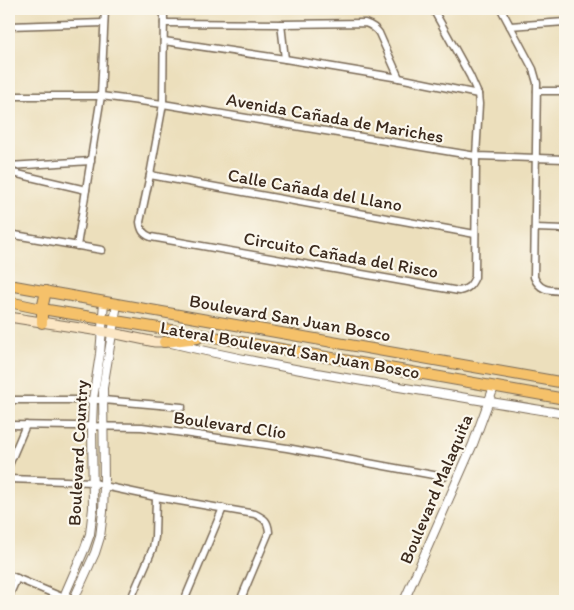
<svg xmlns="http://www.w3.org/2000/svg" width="574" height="610" font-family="Itim,sans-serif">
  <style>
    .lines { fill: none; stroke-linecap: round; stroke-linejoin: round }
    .minor-casing { stroke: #796955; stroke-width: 9 }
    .tertiary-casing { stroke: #796955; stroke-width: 10 }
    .secondary-casing { stroke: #796955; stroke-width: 11 }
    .primary-casing { stroke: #796955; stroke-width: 12 }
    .minor { stroke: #fff; stroke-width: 6 }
    .tertiary { stroke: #fff; stroke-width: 8 }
    .secondary { stroke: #fbe6c4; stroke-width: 9 }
    .primary { stroke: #f5c16b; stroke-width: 10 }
    .labels { text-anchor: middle; stroke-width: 4.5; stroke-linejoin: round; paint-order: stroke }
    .street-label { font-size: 18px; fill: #3b2a1e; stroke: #fbf7ec }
  </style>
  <rect width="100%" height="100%" fill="#fbf7ec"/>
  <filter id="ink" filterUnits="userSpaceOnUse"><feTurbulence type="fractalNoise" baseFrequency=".02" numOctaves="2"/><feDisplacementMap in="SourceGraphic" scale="10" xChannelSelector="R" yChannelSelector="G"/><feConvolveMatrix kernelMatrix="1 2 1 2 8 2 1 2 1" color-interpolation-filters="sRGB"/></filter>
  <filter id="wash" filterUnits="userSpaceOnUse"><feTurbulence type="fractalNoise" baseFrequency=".0096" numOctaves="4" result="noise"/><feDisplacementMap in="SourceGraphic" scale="20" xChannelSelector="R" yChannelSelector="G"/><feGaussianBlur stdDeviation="1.12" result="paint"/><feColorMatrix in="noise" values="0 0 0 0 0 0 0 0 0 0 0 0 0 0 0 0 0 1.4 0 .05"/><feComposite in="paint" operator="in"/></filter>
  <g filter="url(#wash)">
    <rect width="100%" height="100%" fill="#ecdfbc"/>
  </g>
  <g filter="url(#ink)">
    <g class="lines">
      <g class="minor-casing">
        <g id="minor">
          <path d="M 164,9 L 163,104 L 150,175 L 140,222 C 141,230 143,234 151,237 L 459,291 C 468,289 471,286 475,277 L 476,156 L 479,104 L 478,94 L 470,76 L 433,9"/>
          <path d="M 501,9 L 533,69 L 537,83 L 534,277 C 540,292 551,290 565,291"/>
          <path d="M 164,23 L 281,24 L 365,23 C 371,25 375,27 379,33 L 399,78"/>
          <path d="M 281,24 L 285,59"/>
          <path d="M 9,26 L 104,23"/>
          <path d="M 510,26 L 565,22"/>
          <path d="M 164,41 L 285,59 L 399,78 L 478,94"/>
          <path d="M 537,91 L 565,91"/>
          <path d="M 9,96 L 101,96 L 163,104 L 476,156 L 565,159"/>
          <path d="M 9,166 L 91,161"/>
          <path d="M 9,172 L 86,190"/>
          <path d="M 150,175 L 475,234"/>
          <path d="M 535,228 L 565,229"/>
          <path d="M 9,234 L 102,250"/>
          <path d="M 77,246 L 101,96 L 105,9"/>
          <path d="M 9,400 L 103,400 L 182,407"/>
          <path d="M 9,425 L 142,427 L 287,448 L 444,477"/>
          <path d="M 9,465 L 26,425"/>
          <path d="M 9,479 L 93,482 L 104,486 L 156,497 L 255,514 C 265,519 268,521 269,532 L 240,601"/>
          <path d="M 9,575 L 64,598"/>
          <path d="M 9,596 L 17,578"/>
          <path d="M 130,601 L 153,548 L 155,537 L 156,497"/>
          <path d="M 184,601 L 223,508"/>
        </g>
      </g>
      <g class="tertiary-casing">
        <g id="tertiary">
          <path d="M 171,343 C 301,374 434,392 565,414"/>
          <path d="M 62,601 L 85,548 L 90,534 L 93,508 L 92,426 L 93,399 L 100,354 L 104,302"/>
          <path d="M 73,601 L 95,553 L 100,537 L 103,512 L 104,486 L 103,388 L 117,304"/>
          <path d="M 404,601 L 473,444 L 494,387"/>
        </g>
      </g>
      <g class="secondary-casing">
        <path id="secondary" d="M 9,317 L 112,333 L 155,342 L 164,342"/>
      </g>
      <g class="primary-casing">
        <g id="primary">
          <path d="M 9,285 L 565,383"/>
          <path d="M 9,302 L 42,309 L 208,336 L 565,399"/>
          <path d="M 42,323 L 42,309 L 46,291"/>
          <path d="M 164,342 L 198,338"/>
        </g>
      </g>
      <use href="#minor" class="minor"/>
      <use href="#tertiary" class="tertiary"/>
      <use href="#secondary" class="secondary"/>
      <use href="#primary" class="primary"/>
    </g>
  </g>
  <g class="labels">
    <g class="street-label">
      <text transform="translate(335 118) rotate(10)" y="6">Avenida Cañada de Mariches</text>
      <text transform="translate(315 190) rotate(10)" y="6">Calle Cañada del Llano</text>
      <text transform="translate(341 255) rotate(10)" y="6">Circuito Cañada del Risco</text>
      <text transform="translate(290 318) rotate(10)" y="6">Boulevard San Juan Bosco</text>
      <text transform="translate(290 350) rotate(10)" y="6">Lateral Boulevard San Juan Bosco</text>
      <text transform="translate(230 425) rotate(8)" y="6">Boulevard Clío</text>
      <text transform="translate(78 453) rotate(-87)" y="6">Boulevard Country</text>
      <text transform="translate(436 489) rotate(-67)" y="6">Boulevard Malaquita</text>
    </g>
  </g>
  <rect width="574" height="610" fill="none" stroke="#fbf7ec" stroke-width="30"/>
</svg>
